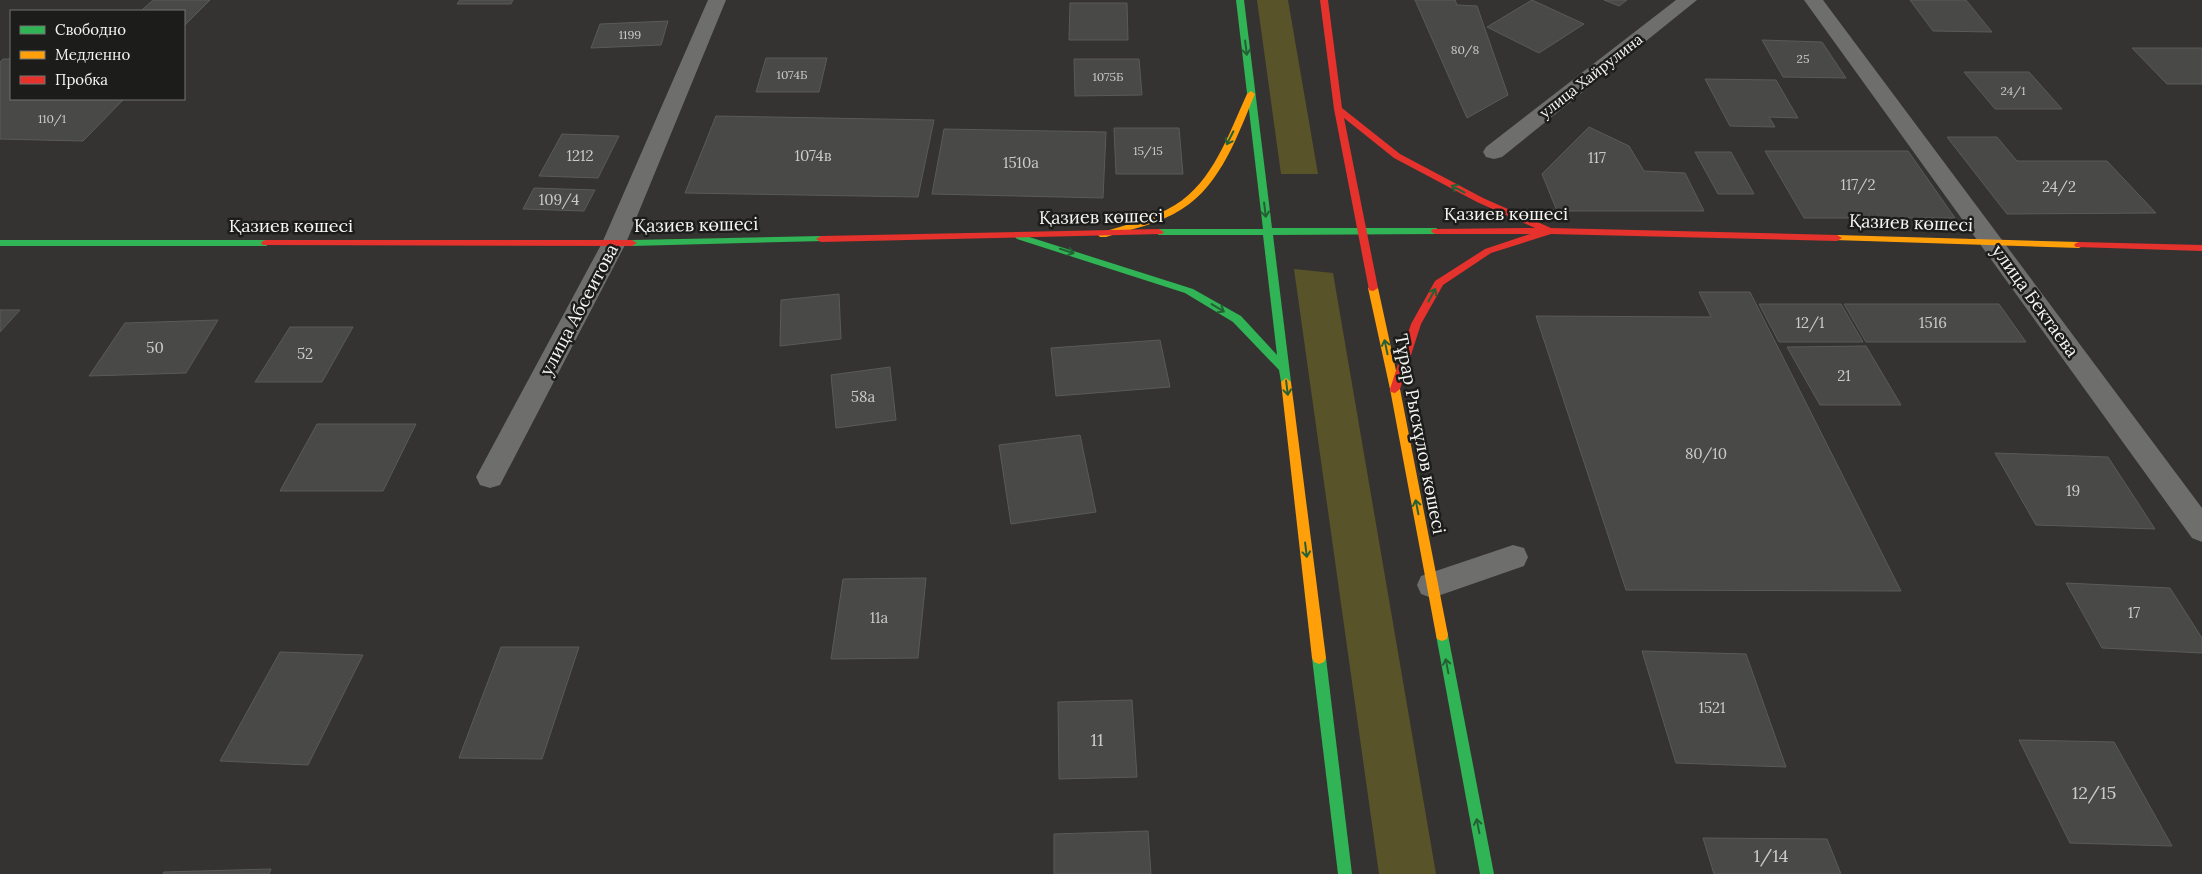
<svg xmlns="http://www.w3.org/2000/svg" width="2202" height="874" font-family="Lora,serif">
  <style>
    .green { fill: #585328 }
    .building { fill: #494947; stroke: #5a5a58 }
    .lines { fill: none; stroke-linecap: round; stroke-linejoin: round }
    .lane { fill: #6e6e6d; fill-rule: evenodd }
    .street { fill: #6e6e6d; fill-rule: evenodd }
    .fast { fill: #30b455; fill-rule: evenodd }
    .slow { fill: #ff9f0a; fill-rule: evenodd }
    .jam { fill: #e5322d; fill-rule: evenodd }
    .oneway { stroke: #256035 }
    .labels { text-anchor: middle; stroke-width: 5; stroke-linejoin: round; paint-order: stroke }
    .far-number-label { font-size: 12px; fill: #cacac7 }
    .far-street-label { font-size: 15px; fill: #f5f5f2; stroke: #1c1c1a }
    .number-label { font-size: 15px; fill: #cacac7 }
    .street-label { font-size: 18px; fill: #f5f5f2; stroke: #1c1c1a }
    .near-number-label { font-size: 18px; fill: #cacac7 }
  </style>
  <rect width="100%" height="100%" fill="#343331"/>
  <g class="green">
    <path d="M 1257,0 L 1288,0 L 1318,174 L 1281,174 Z"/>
    <path d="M 1294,269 L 1333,273 L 1436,874 L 1379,874 Z"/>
  </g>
  <g class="building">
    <path d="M 153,0 L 210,0 L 184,26 L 184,11 L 141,11 Z"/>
    <path d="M 460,0 L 513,0 L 511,4 L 457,4 Z"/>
    <path d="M 1415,0 L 1455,0 L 1457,5 L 1477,6 L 1508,95 L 1467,118 Z"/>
    <path d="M 1532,0 L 1584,24 L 1539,53 L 1487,27 Z"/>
    <path d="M 1604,0 L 1627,0 L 1619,6 Z"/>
    <path d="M 1910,0 L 1966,0 L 1992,32 L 1933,31 Z"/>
    <path d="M 1070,3 L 1127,3 L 1128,40 L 1069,40 Z"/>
    <path d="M 668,21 L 661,45 L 591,48 L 600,24 Z"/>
    <path d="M 1762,40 L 1822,42 L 1846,78 L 1783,77 Z"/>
    <path d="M 2132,48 L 2202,48 L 2202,84 L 2167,84 Z"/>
    <path d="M 766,58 L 827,58 L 819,92 L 756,92 Z"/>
    <path d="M 3,59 L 11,59 L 11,99 L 124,99 L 83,141 L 0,139 L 0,62 Z"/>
    <path d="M 1074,59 L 1139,59 L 1142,95 L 1075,96 Z"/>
    <path d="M 1964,72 L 2029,72 L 2062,109 L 1995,109 Z"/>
    <path d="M 1705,79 L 1776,80 L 1798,118 L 1769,117 L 1775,127 L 1730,126 Z"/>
    <path d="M 716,116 L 934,120 L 918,197 L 685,193 Z"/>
    <path d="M 1589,127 L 1629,146 L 1644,171 L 1685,173 L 1704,211 L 1557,211 L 1542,174 Z"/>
    <path d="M 1114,128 L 1179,128 L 1183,174 L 1116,174 Z"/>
    <path d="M 944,129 L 1106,132 L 1103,198 L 932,194 Z"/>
    <path d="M 562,134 L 619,136 L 598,178 L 539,176 Z"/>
    <path d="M 1947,137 L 1997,137 L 2017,161 L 2107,161 L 2156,213 L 2007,214 Z"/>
    <path d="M 1765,151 L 1908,151 L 1955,218 L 1804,218 Z"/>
    <path d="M 1695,152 L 1731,152 L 1754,194 L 1718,194 Z"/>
    <path d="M 534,188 L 595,190 L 584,211 L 523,209 Z"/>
    <path d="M 1699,292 L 1750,292 L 1901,591 L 1626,590 L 1536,316 L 1711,317 Z"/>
    <path d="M 839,294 L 841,339 L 780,346 L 781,300 Z"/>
    <path d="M 1759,304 L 1841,304 L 1863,342 L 1779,342 Z"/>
    <path d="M 1844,304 L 1999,304 L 2026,342 L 1866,342 Z"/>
    <path d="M 0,310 L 20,310 L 0,332 Z"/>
    <path d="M 218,320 L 186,373 L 89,376 L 125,323 Z"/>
    <path d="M 290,327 L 353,327 L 322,382 L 255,382 Z"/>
    <path d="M 1160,340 L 1170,387 L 1056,396 L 1051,348 Z"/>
    <path d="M 1866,346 L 1901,405 L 1820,405 L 1787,347 Z"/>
    <path d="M 890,367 L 896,420 L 836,428 L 831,375 Z"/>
    <path d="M 317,424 L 416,424 L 383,491 L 280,491 Z"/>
    <path d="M 1080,435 L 1096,512 L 1011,524 L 999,445 Z"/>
    <path d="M 1995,453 L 2108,457 L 2155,529 L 2036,525 Z"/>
    <path d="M 926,578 L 918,658 L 831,659 L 843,579 Z"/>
    <path d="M 2066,583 L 2170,588 L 2202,638 L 2202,653 L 2102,648 Z"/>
    <path d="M 501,647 L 579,647 L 542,759 L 459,758 Z"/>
    <path d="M 1642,651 L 1746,654 L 1786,767 L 1676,763 Z"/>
    <path d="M 280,652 L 363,655 L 308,765 L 220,761 Z"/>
    <path d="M 1132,700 L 1137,777 L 1059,779 L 1058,702 Z"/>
    <path d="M 2019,740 L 2114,742 L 2172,846 L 2070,843 Z"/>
    <path d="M 1148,831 L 1151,874 L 1054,874 L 1054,834 Z"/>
    <path d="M 1703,838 L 1827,839 L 1841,874 L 1714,874 Z"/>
    <path d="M 271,869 L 269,874 L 163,874 L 164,872 Z"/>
  </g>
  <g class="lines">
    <path class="lane" d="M 1513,545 L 1524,548 L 1528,557 L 1524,566 L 1432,598 L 1421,594 L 1417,585 L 1421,576 Z"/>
    <g class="street">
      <path d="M 708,0 L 726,0 L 626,243 L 500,485 L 490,488 L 480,485 L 476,477 L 602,243 Z"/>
      <path d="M 1676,0 L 1697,0 L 1502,157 L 1494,159 L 1486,157 L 1483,152 L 1486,147 Z"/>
      <path d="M 1804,0 L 1823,0 L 2202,508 L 2202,542 L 2192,538 Z"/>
    </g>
    <g class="fast">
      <path d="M 1236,0 L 1244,0 L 1272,228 L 1436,228 L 1441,231 L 1436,234 L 1273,235 L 1291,382 L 1286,386 L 1281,382 L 1279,370 L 1233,322 L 1185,293 L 1017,239 L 1015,237 L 1020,234 L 1023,235 L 1193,289 L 1241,316 L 1277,355 L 1263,235 L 1159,235 L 1154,232 L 1159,229 L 1263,229 Z"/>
      <path d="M 821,236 L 824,237 L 826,239 L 824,241 L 632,246 L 627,243 L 632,240 Z"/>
      <path d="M 0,240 L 266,240 L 271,243 L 266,246 L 0,246 Z"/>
      <path d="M 1442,629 L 1447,631 L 1448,635 L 1494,874 L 1480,874 L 1436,635 L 1437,631 Z"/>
      <path d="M 1319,652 L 1324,654 L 1326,658 L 1352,874 L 1338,874 L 1312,658 L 1314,654 Z"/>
    </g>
    <g class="slow">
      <path d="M 1251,91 L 1255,94 C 1238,134 1221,185 1182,209 C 1159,224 1132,229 1106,237 L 1100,237 L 1098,235 L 1100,233 C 1125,225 1152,219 1175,205 C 1213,182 1229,133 1247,94 Z"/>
      <path d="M 1837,235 L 2079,242 L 2084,245 L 2079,248 L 1834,240 L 1832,238 L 1834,236 Z"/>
      <path d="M 1373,285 L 1378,288 L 1400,389 L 1448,635 L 1447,639 L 1442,641 L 1437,639 L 1436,635 L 1390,389 L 1368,288 Z"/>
      <path d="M 1286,378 L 1291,382 L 1326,658 L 1324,662 L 1319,664 L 1314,662 L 1312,658 L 1281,382 Z"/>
    </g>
    <g class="jam">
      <path d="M 1320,0 L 1328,0 L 1342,108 L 1400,154 L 1483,198 L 1551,228 L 1837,235 L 1842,238 L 1837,241 L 1551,234 L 1491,253 L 1443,285 L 1421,324 L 1400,389 L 1395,393 L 1391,392 L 1390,389 L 1411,324 L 1435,281 L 1485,249 L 1530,234 L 1436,234 L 1433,233 L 1431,231 L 1433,229 L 1535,228 L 1477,202 L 1394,158 L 1344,118 L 1378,288 L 1373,291 L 1369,290 L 1334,109 Z"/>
      <path d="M 1159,229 L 1164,232 L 1162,234 L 821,242 L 816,239 L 821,236 Z"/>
      <path d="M 266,240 L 632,240 L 637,243 L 632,246 L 263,245 L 261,243 L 263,241 Z"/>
      <path d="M 2079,242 L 2202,245 L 2202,251 L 2076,247 L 2074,245 L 2076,243 Z"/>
    </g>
  </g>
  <defs><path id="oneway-shaft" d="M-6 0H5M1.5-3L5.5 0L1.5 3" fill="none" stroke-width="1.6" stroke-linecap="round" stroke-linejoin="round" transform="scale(1.25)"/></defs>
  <g class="oneway">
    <use href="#oneway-shaft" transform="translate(1246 48) rotate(83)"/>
    <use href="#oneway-shaft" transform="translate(1230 138) rotate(117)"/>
    <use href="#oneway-shaft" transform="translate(1458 189) rotate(-152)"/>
    <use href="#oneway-shaft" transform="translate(1265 210) rotate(83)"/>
    <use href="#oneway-shaft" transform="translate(1067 251) rotate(18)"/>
    <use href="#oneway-shaft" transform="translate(1432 295) rotate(-61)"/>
    <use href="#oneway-shaft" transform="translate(1218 308) rotate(31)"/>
    <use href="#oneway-shaft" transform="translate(1386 347) rotate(-102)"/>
    <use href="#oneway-shaft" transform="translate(1287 388) rotate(83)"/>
    <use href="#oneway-shaft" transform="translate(1417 507) rotate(-101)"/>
    <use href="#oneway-shaft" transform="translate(1306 550) rotate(83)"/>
    <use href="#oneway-shaft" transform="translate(1447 666) rotate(-101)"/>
    <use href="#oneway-shaft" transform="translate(1478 826) rotate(-101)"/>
  </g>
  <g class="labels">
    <g class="far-number-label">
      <text x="630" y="39">1199</text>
      <text x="1465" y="54">80/8</text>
      <text x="1803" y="63">25</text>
      <text x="792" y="79">1074Б</text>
      <text x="1108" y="81">1075Б</text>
      <text x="2013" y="95">24/1</text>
      <text x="52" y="123">110/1</text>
      <text x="1148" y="155">15/15</text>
    </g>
    <g class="far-street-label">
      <text transform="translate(1591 76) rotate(-38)" y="5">улица Хайрулина</text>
    </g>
    <g class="number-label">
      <text x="580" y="161">1212</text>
      <text x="813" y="161">1074в</text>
      <text x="1597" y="163">117</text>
      <text x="1021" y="168">1510а</text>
      <text x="1858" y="190">117/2</text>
      <text x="2059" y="192">24/2</text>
      <text x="559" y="205">109/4</text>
      <text x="1810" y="328">12/1</text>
      <text x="1933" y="328">1516</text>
      <text x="155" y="353">50</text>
      <text x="305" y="359">52</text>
      <text x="1844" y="381">21</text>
      <text x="863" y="402">58а</text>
      <text x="1706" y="459">80/10</text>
      <text x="2073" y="496">19</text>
      <text x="2134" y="618">17</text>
      <text x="879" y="623">11а</text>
      <text x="1712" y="713">1521</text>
    </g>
    <g class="street-label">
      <text x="1506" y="220">Қазиев көшесі</text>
      <text transform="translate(1101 217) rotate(-1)" y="6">Қазиев көшесі</text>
      <text transform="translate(1911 223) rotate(2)" y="6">Қазиев көшесі</text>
      <text transform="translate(696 225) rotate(-1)" y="6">Қазиев көшесі</text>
      <text x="291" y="232">Қазиев көшесі</text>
      <text transform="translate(2035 301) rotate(54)" y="6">улица Бектаева</text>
      <text transform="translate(579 310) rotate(-62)" y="6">улица Абсеитова</text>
      <text transform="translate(1420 434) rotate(79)" y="6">Тұрар Рыскұлов көшесі</text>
    </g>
    <g class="near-number-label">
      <text x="1097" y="746">11</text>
      <text x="2094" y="799">12/15</text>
      <text x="1771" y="862">1/14</text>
    </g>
  </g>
  <rect x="10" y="10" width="175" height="90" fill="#1c1c1a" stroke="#737370"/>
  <rect x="20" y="26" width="25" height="8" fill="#30b455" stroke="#737370"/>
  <text x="55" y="35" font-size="15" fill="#f5f5f2">Свободно</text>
  <rect x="20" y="51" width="25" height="8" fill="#ff9f0a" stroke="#737370"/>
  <text x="55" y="60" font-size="15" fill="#f5f5f2">Медленно</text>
  <rect x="20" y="76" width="25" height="8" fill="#e5322d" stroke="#737370"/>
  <text x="55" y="85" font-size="15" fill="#f5f5f2">Пробка</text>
</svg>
